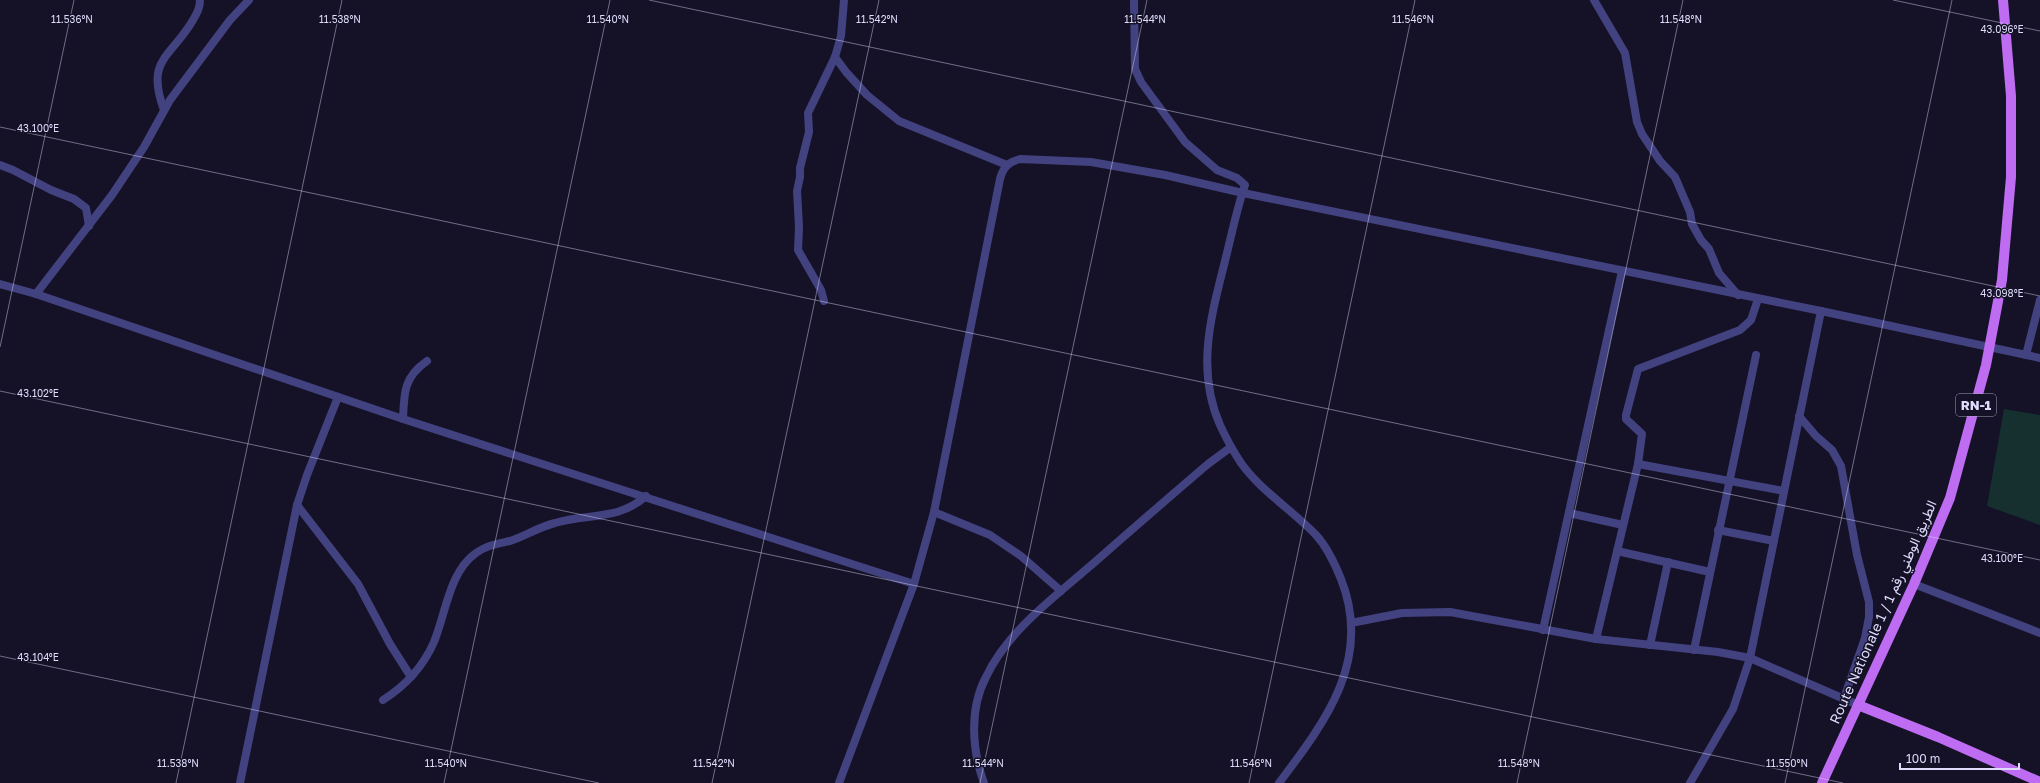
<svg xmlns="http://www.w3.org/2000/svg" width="2040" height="783" font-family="'Golos Text',Vazirmatn,sans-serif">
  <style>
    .green { fill: #16302f }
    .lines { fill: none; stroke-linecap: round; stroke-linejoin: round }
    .minor { stroke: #434281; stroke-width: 8 }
    .major { stroke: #be6cf2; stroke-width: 10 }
    .ticks { fill: none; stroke: #dedbfc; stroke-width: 1; stroke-opacity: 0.45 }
    .labels { text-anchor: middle; stroke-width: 3; stroke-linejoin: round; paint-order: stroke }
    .shield { fill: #151227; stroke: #a29fbc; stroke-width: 1 }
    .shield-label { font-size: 13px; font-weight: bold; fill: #dedbfc }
    .street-label { font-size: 14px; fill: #dedbfc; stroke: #151227 }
    .ticks-label { font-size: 10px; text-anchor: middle; fill: #dedbfc; stroke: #151227; stroke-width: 3; stroke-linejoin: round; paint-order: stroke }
  </style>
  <rect width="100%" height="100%" fill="#151227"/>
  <path class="green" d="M 2004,409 L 2040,415 L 2040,525 L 1987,506 Z"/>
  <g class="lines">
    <g class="minor">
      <path d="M 1134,0 L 1135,69 L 1141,82 L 1185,142 L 1217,170 L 1237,178 L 1245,185 C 1237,208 1232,233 1226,257 C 1212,313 1195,368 1220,425 C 1226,438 1233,451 1241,463 C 1261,491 1292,510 1316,535 C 1327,547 1335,564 1341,579 C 1373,660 1325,722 1279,783"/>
      <path d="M 1594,0 L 1625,53 L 1637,122 L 1642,134 L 1660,161 L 1675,177 L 1690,212 L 1692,224 L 1701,240 L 1709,249 L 1719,273 L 1738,295"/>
      <path d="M 835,57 L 846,72 L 867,95 L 899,121 L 1007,165"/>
      <path d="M 164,110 C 145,59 171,58 193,20 C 197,13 200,8 200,0"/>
      <path d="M 0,165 L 13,170 L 51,190 L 74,199 L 86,208 L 89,226"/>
      <path d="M 0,284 L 36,294 L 403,419 L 914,584"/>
      <path d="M 36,294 L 112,195 L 144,147 L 170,100 L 230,20 L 249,0"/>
      <path d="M 824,301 L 821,290 L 798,250 L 799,227 L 797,191 L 800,177 L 800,168 L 809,132 L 808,113 L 835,57 L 841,36 L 844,0"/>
      <path d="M 2026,355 L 2040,300"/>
      <path d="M 1799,416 L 1816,436 L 1832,450 L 1841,466 L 1857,555 L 1869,602 L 1869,617 L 1865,638 L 1844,698"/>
      <path d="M 403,419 C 404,392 404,377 427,361"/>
      <path d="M 1638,464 L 1784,491"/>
      <path d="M 297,505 L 358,584 L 390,644 L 411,677"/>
      <path d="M 934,512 L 990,535 L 1021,556 L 1061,591"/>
      <path d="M 1569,513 L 1623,525"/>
      <path d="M 1718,530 L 1774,541"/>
      <path d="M 1617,551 L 1710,572"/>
      <path d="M 1914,584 L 2040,633"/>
      <path d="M 1351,623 L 1402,613 L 1450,612 L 1596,639 L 1718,652 L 1750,658 L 1858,705"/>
      <path d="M 1543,630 L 1622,271"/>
      <path d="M 1596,639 L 1638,464 L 1642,434 L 1626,419 L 1626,415 L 1638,369 L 1740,330 L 1751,320 L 1758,299"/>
      <path d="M 1650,645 L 1668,562"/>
      <path d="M 1694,650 L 1756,355"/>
      <path d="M 383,700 C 405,686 423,667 434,642 C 446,613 449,572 476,553 C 487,545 497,544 510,541 C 525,536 539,527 555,523 C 588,513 618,521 646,496"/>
      <path d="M 240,783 L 297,505 L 307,475 L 338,397"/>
      <path d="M 839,783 L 914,584 L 934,512 L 1000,179 C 1003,167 1009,162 1020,159 L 1091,162 L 1165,175 L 1243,193 L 1821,311 L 2040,358"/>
      <path d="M 984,783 C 972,750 969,709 986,677 C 1008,631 1051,600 1089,567 C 1128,533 1168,498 1208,464 L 1231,447"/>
      <path d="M 1690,783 L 1733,709 L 1750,658 L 1821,311"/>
    </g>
    <g class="major">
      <path d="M 1858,705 L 1938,737 L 2040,782"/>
      <path d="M 1822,783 L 1914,584 L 1950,498 L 1986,365 L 2002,280 L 2011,177 L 2011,96 L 2003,0"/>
    </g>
  </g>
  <path class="ticks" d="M 649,0 L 2040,296M 1893,0 L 2040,31M 0,127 L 2040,560M 0,347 L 74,0M 0,391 L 1843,783M 0,656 L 599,783M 176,783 L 342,0M 444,783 L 610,0M 712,783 L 879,0M 980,783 L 1147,0M 1249,783 L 1415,0M 1517,783 L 1683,0M 1785,783 L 1952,0"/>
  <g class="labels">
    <rect class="shield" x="1956" y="394" width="40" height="22" rx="3"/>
    <g class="shield-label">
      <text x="1976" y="410">RN-1</text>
    </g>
    <g class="street-label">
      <text transform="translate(1883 612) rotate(-66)" y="5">Route Nationale 1 / الطريق الوطني رقم 1</text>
    </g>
  </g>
  <g class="ticks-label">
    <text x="72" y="23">11.536°N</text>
    <text x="340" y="23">11.538°N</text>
    <text x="608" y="23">11.540°N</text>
    <text x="877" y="23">11.542°N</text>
    <text x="1145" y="23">11.544°N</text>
    <text x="1413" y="23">11.546°N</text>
    <text x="1681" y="23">11.548°N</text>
    <text x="2002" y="33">43.096°E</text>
    <text x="38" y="132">43.100°E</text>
    <text x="2002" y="297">43.098°E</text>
    <text x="38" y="397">43.102°E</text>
    <text x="2002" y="562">43.100°E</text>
    <text x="38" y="661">43.104°E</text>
    <text x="178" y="767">11.538°N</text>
    <text x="446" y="767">11.540°N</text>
    <text x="714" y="767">11.542°N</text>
    <text x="983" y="767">11.544°N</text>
    <text x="1251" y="767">11.546°N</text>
    <text x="1519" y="767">11.548°N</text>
    <text x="1787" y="767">11.550°N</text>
  </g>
  <path d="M1900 763v6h119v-6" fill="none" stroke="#dedbfc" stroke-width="2"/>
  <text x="1906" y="763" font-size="12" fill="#dedbfc" stroke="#151227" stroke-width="3" paint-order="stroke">100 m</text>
</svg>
